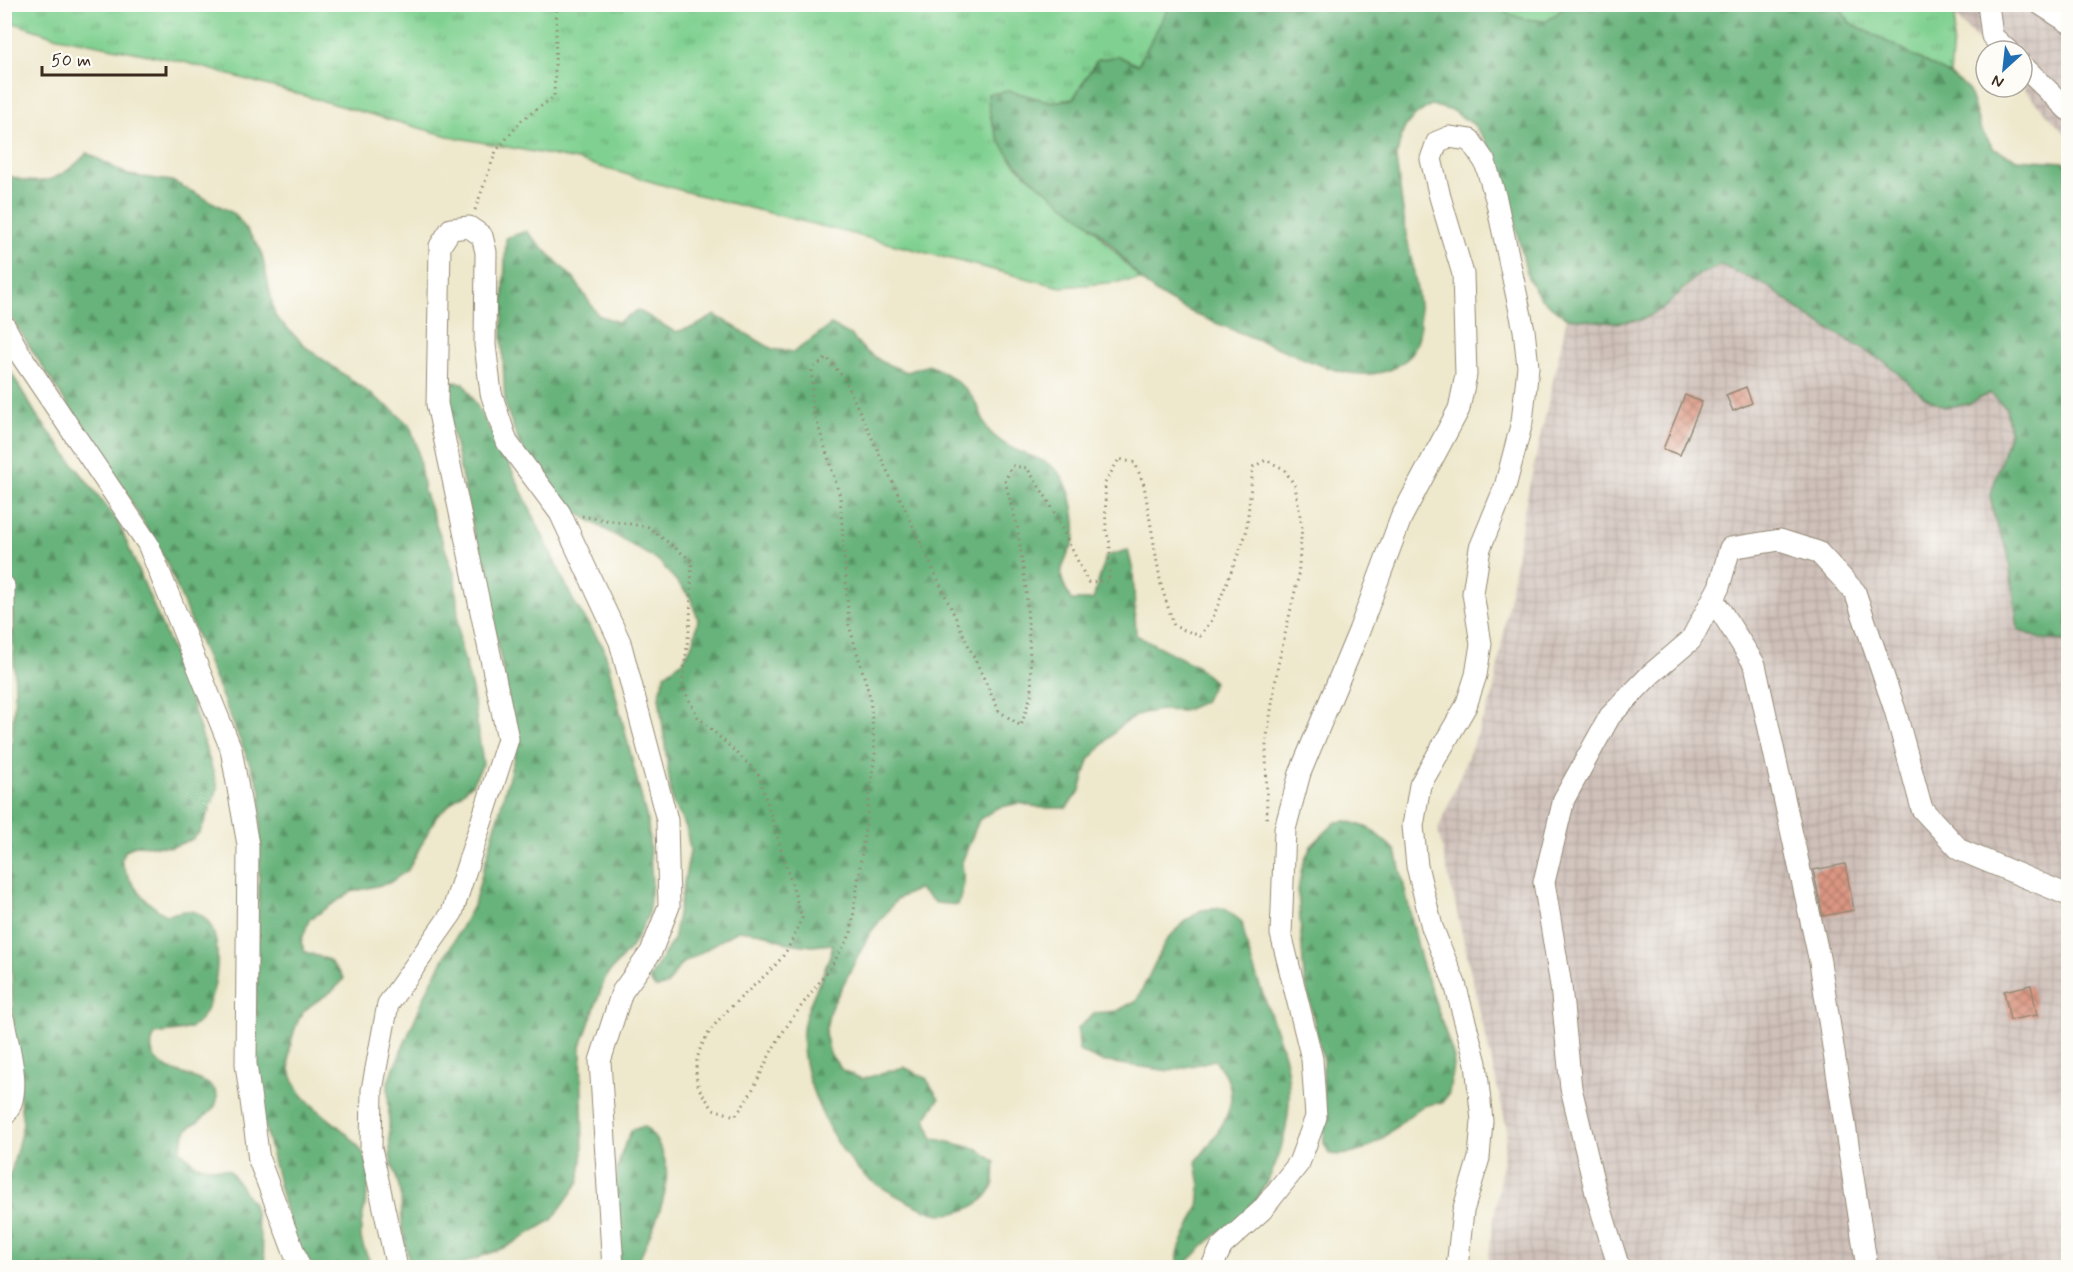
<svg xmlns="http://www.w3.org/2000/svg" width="2073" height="1272" font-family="Mynerve,sans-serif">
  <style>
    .industrial { fill: url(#industrial-grid) }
    .grass { fill: url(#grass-tufts); stroke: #5e7e58; stroke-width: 1.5 }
    .forest { fill: url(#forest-firs); stroke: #526e4c; stroke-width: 1.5 }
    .building { fill: url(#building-cross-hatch) }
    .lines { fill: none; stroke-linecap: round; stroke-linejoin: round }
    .minor-casing { stroke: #948975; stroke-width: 23 }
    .path { stroke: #948975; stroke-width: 3; stroke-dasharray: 1.5 4.5; stroke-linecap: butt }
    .minor { stroke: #fff; stroke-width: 21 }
  </style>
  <defs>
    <pattern id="industrial-grid" width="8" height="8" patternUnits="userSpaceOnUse" patternTransform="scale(1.5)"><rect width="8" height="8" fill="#cfc1ba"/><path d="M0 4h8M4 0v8" fill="none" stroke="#b3a69f"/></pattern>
    <pattern id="grass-tufts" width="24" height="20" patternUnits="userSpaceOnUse" patternTransform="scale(1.5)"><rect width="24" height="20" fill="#80d191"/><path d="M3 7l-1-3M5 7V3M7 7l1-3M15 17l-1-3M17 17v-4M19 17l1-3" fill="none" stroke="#6aaa76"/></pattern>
    <pattern id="forest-firs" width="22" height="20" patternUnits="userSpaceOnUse" patternTransform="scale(1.5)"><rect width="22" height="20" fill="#68b37b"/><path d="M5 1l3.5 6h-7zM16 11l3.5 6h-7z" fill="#579264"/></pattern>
    <pattern id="building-cross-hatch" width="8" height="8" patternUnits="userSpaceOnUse" patternTransform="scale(1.5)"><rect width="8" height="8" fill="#db9783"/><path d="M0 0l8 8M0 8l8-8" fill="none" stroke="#b37b6b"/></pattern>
  </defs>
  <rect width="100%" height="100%" fill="#fdfcf7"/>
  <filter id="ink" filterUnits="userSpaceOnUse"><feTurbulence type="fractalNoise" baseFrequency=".0167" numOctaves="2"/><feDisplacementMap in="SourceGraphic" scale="12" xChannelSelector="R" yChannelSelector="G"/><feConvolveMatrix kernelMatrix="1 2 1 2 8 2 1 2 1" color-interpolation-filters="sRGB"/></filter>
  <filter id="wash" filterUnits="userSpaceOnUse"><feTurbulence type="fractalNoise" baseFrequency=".008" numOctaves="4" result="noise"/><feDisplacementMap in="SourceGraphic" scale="24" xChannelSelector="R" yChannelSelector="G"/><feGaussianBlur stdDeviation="1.35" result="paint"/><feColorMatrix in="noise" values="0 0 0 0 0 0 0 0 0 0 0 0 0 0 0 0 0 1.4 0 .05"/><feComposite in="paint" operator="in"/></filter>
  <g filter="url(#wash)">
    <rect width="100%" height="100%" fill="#eee8cc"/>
    <g class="industrial">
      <path d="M 1944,5 L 2068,5 L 2068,137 L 2022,87 L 2022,51 L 1988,51 Z"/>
      <path d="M 1721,265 L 1767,286 L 1808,316 L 1886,363 L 1923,396 L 1944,407 L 1969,404 L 1990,393 L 2007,408 L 2010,431 L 1995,520 L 2008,552 L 2018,629 L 2041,639 L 2068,641 L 2068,1267 L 1487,1267 L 1507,1129 L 1438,830 L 1493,695 L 1525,505 L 1567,318 L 1614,323 L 1683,292 L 1698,275 Z"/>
    </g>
    <g class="grass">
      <path d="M 5,4 L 1170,5 L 1138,65 L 1118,56 L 1097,60 L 1073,99 L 1051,102 L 1010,91 L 1010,158 L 1025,174 L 1086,220 L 1141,280 L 1061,287 L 687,192 L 577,160 L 448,136 L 184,62 L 53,36 L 5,20 Z"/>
      <path d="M 1497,5 L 1568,5 L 1547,21 C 1528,20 1511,19 1497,5 Z"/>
      <path d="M 1838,5 L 1944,5 L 1955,16 L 1950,75 L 1849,22 Z"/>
    </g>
    <g class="forest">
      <path d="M 1497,4 C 1511,19 1528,20 1547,21 L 1568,5 L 1838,5 L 1849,22 L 1950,75 L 1968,88 L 1981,130 L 1994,149 L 2017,159 L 2064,162 L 2068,167 L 2068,641 L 2041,639 L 2018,630 L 2008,552 L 1995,520 L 1990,497 L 2010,431 L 2006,408 L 1990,393 L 1969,404 L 1944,407 L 1923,396 L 1886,363 L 1808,316 L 1767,286 L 1721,265 L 1698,275 L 1664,308 L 1642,320 L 1614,323 L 1567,318 L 1541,299 L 1528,278 L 1506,187 L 1486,141 L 1473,124 L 1453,111 L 1431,105 C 1403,122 1403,127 1396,159 C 1399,181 1402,204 1405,226 C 1409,255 1427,316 1417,343 C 1409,366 1384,375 1362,374 C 1332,373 1303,358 1276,347 C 1237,331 1195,317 1160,295 C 1136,280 1123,255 1103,236 C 1058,192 988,167 988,94 L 1010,91 L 1051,102 L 1073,99 L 1097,60 L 1118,56 L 1138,65 L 1170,5 Z"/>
      <path d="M 87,153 L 128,175 L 172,181 L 235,214 L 261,250 L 275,316 L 306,347 L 394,411 L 410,426 L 417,446 L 424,491 L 455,576 L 460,644 L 472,689 L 483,764 L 472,784 L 436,817 L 408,870 L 389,883 L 351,892 L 309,920 L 301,942 L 305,952 L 329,960 L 344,978 C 333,997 306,1001 298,1021 C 261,1108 349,1110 368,1164 C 375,1184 358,1217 361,1237 C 362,1247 369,1258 372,1267 L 310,1267 L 291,1233 L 259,1102 L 255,1055 L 261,791 L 166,561 L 93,438 L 64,400 L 5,308 L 4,173 C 38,191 63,179 87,153 Z"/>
      <path d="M 526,231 L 574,279 L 598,315 L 618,322 L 638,310 L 675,332 L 696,326 L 715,315 L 772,349 L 794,352 L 831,325 L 851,335 L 865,351 L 884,363 L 907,372 L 929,365 C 950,375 969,387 979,409 C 983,418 984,426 991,433 C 1027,468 1064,445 1074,513 C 1075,520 1076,529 1075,536 C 1073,550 1059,563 1062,579 C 1064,586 1068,594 1071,600 L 1093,600 L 1106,556 L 1128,550 L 1133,571 L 1136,635 L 1197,666 L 1214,682 L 1204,702 L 1183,711 L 1160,710 L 1139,714 L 1120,726 L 1089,760 L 1080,791 L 1066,808 L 1042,808 L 1019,803 L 997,808 L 979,820 L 962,862 L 964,884 L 958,905 L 936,903 L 918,889 L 897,899 L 870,933 L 830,1010 L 825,1033 L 830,1054 L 842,1070 L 862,1079 L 904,1067 L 926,1078 L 939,1099 L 926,1117 L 932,1138 L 978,1149 L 995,1162 C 994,1169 995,1179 993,1185 C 985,1206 956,1217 935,1213 C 922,1210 877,1186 866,1177 C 832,1147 799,1076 803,1030 C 806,1002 827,974 833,944 L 812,946 L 788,943 L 762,933 L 738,930 L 680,965 L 667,985 L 655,988 L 649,979 L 673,940 L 690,851 L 686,827 L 672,802 L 659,696 L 665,674 L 683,661 L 694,641 L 698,619 L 690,597 L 659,561 L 560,503 L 520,446 L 505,404 L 502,337 L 506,238 Z"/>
      <path d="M 4,361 L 37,416 L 118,522 L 185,681 L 218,788 L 201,830 L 193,839 L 172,847 L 135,845 L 125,851 L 121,861 C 130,884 145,903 166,915 C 173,914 182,910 189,911 C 232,914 220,1011 192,1027 C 182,1032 166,1032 155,1034 C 133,1081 221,1068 217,1100 C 215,1114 197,1120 188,1129 C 183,1134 182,1143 180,1150 L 196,1165 L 229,1170 L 253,1204 L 267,1267 L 5,1267 L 5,1183 L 12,1169 L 23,1124 L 14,1053 L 7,817 L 15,691 L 10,549 L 4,527 Z"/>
      <path d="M 453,382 L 464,383 L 505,456 L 574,602 L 604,648 L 648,823 L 652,884 L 648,916 L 631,948 L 606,976 L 581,1046 L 583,1152 L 579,1182 L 552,1220 L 508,1246 L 455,1267 L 410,1267 L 402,1228 L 401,1193 L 390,1157 L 388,1082 L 429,986 L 474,904 L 516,751 L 503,670 L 451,426 L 448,391 Z"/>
      <path d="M 1347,821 L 1369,828 L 1396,851 L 1421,960 L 1454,1058 L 1449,1093 L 1443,1102 C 1436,1104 1426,1104 1420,1108 C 1390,1128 1371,1160 1330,1154 L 1324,1144 L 1323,1060 L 1304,977 L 1298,891 L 1302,867 L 1311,846 L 1336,822 Z"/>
      <path d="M 1224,908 L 1242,922 C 1249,966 1269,1006 1282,1048 C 1300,1106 1282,1176 1240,1218 C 1235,1224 1227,1227 1221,1231 C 1208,1241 1196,1254 1184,1265 L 1177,1263 L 1179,1249 L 1198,1208 L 1200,1186 L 1196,1162 C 1212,1140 1240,1110 1228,1081 C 1226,1074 1219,1067 1215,1060 L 1170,1071 L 1100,1061 L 1079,1051 L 1078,1028 L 1095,1013 L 1117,1011 L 1137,1000 L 1166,941 L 1182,924 L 1201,910 Z"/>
      <path d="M 644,1126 C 680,1160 666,1198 649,1237 C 645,1247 639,1257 637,1267 L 619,1268 C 617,1219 606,1173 632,1130 Z"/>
    </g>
    <g id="blocks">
      <g class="building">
        <path d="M 1746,387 L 1752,403 L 1733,411 L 1726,395 Z"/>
        <path d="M 1685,395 L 1702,402 L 1680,455 L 1663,449 Z"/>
        <path d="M 1845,864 L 1854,910 L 1823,916 L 1813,870 Z"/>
        <path d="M 2031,985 L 2037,1015 L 2010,1020 L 2004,991 Z"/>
      </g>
    </g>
  </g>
  <g filter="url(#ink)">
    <use href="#blocks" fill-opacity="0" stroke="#948975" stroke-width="1.5"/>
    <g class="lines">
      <g class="minor-casing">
        <g id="minor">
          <path d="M 1988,4 L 1992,36 L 2008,51"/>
          <path d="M 2040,4 L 2068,22"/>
          <path d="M 2022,65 L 2068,110"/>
          <path d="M 4,325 L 20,354 L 148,544 L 231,749 L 248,845 L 246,1064 L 259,1160 L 300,1268"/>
          <path d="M 4,586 L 4,629"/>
          <path d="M 1713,599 L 1755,665 L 1820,962 L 1867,1268"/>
          <path d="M 4,1021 C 8,1048 24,1093 4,1116"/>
          <path d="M 397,1268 L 371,1148 L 372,1090 L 388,1004 L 452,913 L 508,739 L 437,404 L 440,246 L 451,229 L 469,227 L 482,236 L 486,252 L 485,345 L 491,393 L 507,442 L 560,513 L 620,642 L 667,820 L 669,906 L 651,952 L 622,992 L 600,1061 L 613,1268"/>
          <path d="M 1211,1268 L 1222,1246 L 1262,1210 L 1299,1163 L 1316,1117 L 1312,1059 L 1281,934 L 1285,829 L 1300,773 L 1359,631 L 1401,518 L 1459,409 L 1466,375 L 1463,274 L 1440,197 L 1431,159 L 1437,142 L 1449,137 L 1470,140 L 1485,162 L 1496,199 L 1524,330 L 1528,367 L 1522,422 L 1505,487 L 1480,548 L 1473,593 L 1481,644 L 1476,675 L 1466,706 L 1420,785 L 1413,826 L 1417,866 L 1432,927 L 1455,984 L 1476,1063 L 1482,1121 L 1479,1158 L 1463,1211 L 1457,1268"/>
          <path d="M 1619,1268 L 1596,1193 L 1571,1088 L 1561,986 L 1544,882 L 1564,799 L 1610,716 L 1651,674 L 1691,640 L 1719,587 L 1730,548 L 1780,540 L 1818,552 L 1855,592 L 1895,710 L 1922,809 L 1960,850 L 2068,895"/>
        </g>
      </g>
      <g class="path">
        <path d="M 475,210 L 496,151 L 522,120 L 554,97 L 557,4"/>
        <path d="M 582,516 L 648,527 L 692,561 L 690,622 L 682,686 L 698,717 L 758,773 L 802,918 C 796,930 791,945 783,956 C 757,991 683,1030 698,1085 C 700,1093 709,1102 713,1109 L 735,1116 C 758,1088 764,1060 783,1032 C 805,998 833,969 851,933 L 875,754 L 870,697 L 849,625 L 840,496 L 812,406 L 812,369 L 827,358 L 844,378 L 999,711 L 1021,726 L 1032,692 L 1026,588 L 1017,525 L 1005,481 L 1012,466 L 1027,468 L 1049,502 L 1088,582 L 1109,581 L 1110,543 L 1106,531 L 1105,483 L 1119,459 L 1135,463 L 1144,485 L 1161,585 L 1174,626 L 1200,636 L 1212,620 L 1246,534 L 1253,467 L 1266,460 L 1284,469 L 1295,486 L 1302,526 L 1298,578 L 1278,665 L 1266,743 L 1267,821"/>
      </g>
      <use href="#minor" class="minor"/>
    </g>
  </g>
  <rect width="2073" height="1272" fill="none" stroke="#fdfcf7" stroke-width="24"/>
  <g transform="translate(2004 69) rotate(207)"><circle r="28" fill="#fdfcf7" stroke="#afa8a0" stroke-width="1.5"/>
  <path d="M0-4.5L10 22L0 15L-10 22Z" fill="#1f6fb2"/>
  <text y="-9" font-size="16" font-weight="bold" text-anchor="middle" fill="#3b2a1e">N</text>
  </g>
  <path d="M42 66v9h124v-9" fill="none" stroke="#3b2a1e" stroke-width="3"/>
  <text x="51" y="66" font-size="18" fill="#3b2a1e" stroke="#fdfcf7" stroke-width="4.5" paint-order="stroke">50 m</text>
</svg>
